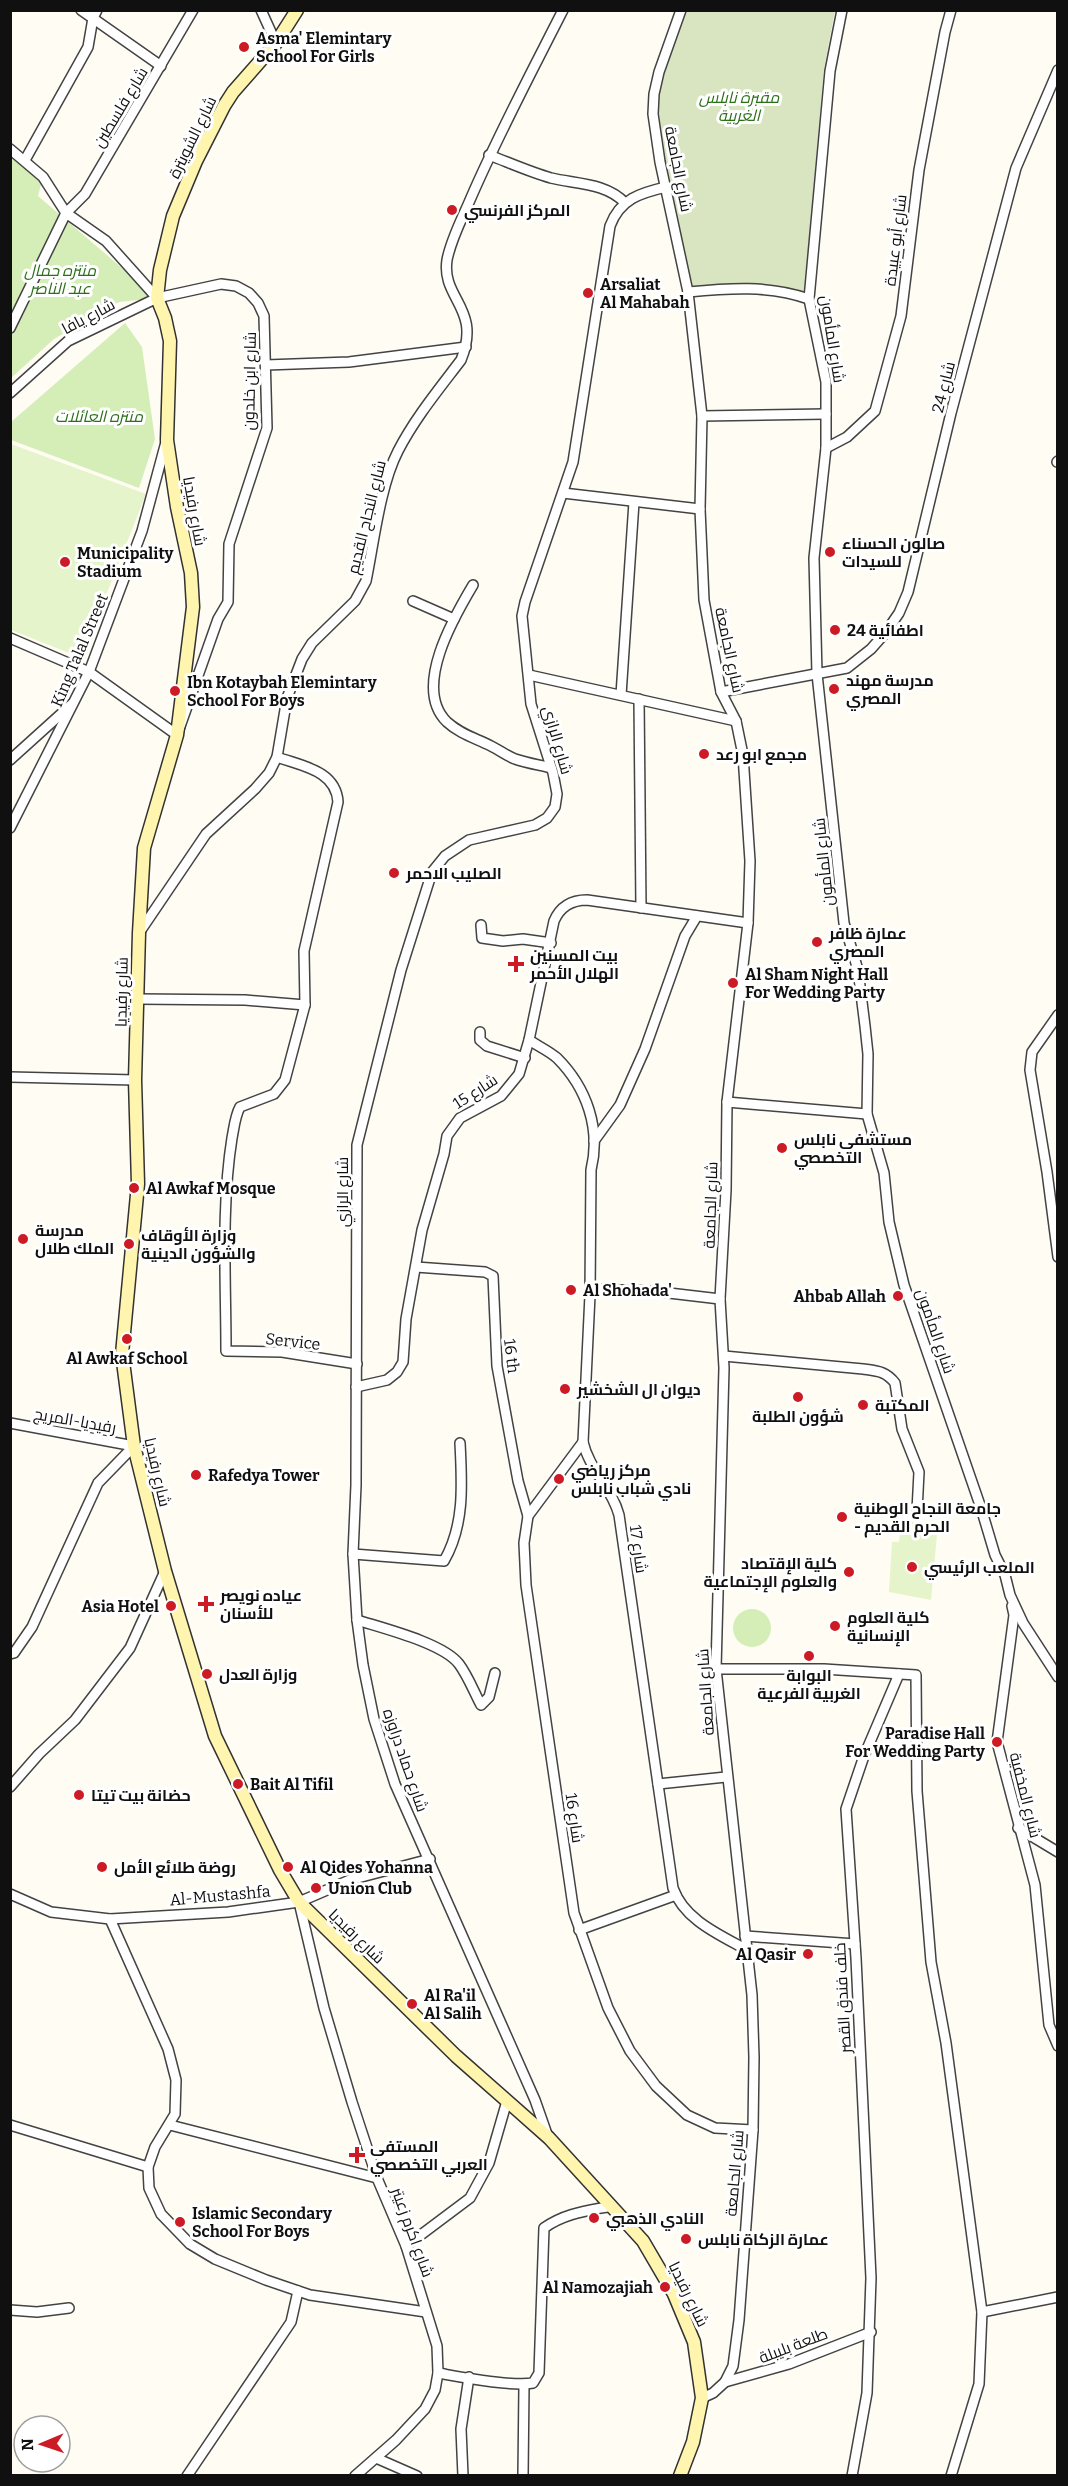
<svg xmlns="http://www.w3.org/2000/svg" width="1068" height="2486" font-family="Bitter,Cairo,serif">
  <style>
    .green { fill: #d5eeb8 }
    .cemetery { fill: #d9e5c1 }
    .pitch { fill: #e6f4cb }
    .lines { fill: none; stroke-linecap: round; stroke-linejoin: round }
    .street-casing { stroke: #434343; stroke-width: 12 }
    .secondary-casing { stroke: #323232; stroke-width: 15 }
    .street { stroke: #fff; stroke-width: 9 }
    .secondary { stroke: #fff5ae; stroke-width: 12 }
    .poi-dot { fill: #cd1b25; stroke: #fff; stroke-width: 2 }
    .labels { text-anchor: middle; stroke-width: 6; stroke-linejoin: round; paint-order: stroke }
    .poi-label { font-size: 16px; font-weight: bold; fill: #101010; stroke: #fff; text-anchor: start }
    .park-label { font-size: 16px; font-style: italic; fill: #2c6f19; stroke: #fff }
    .street-label { font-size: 16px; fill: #101010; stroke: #fff }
  </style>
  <rect width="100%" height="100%" fill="#fffdf3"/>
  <g class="green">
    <path d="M 11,151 L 43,177 L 38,196 L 157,298 L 119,302 L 54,339 L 11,378 Z"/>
    <path d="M 125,323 L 142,347 L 155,439 L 139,488 L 11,440 L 11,422 Z"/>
    <circle cx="752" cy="1628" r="19"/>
  </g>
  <path class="cemetery" d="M 683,11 L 835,11 L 824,69 L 804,294 C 768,282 729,285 692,288 L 663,162 L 656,114 L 656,96 Z"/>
  <g class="pitch">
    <path d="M 11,444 L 146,494 L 84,651 L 74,655 L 11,630 Z"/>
    <path d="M 901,1521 L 938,1524 L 931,1600 L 889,1592 L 892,1542 L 899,1542 Z"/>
  </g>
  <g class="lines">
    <g class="street-casing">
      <g id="street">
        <path d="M 81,10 L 161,66"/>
        <path d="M 261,10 L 276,43"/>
        <path d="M 681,10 L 659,72 L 654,94 L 653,114 L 660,162 L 688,292 L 702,416 L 700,509 L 704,600 L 721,692 L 736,721 L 743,755 L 750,861 L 748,923 L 727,1102 L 726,1190 L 720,1299 L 724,1368 L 716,1669 L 752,1995 L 754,2057 L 753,2130 L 739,2320 L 733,2366 L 725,2382 L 713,2393 L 702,2398"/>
        <path d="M 842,10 L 830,71 L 809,299 L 826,382 L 826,448 L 814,558 L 817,674 L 844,923 L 858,970 L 865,1026 L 868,1054 L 867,1114 L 884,1173 L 889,1222 L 904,1285 L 981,1508 L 995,1555 L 1005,1575 L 1010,1595 L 1023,1623 L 1058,1677"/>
        <path d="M 10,149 L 43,177 L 66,213 L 106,241 L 157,298"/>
        <path d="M 489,155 C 510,163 530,172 551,178 C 576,184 607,183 625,203"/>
        <path d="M 25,160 L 88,47 L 93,18 L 97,10"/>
        <path d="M 688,292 C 729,288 769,285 809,299"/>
        <path d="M 10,328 L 66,213 L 85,194 L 193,10"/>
        <path d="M 266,365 L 349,362 L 466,347"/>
        <path d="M 10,393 L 68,341 L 157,298 L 221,284 L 236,286 L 249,293 L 258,303 L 264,316 L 267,428 L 229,544 L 228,602 L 218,619 L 177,735 L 89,672 L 10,638"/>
        <path d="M 702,416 L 826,414"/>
        <path d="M 826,448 L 847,437 L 875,411 L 901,316 L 919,170 L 945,32 L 951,10"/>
        <path d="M 1057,462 L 1058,461"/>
        <path d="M 563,493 L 700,509"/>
        <path d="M 473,585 C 454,617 412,688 447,722 C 460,734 475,738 491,746 C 499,750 507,756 515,759 C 527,763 539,765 551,768"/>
        <path d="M 413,601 L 454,619"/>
        <path d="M 529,675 L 736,721"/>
        <path d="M 721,692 L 847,668 L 871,649 L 886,632 L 899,613 L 908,592 L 951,413 L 1016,168 L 1058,70"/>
        <path d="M 621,695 L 634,502"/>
        <path d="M 639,699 L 641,908"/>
        <path d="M 277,757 C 301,766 336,770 338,802 L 304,951 L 305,1005 L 285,1080 L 274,1094 L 240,1107 C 235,1116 234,1128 232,1138 C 221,1207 226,1281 226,1351 L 282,1352 L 357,1364"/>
        <path d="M 10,760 L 72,704"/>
        <path d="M 10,828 L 89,672 L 142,531 L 166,442"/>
        <path d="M 481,925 L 482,938 L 503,941 L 523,939 L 551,943"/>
        <path d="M 139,933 L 206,834 L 255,789 L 269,773 L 277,757 L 287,698 L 302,659 L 312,643 L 355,601 L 366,581 C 374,542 380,486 398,451 C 415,418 439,389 461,360 C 482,308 441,299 447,260 C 451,239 462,219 470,200 C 498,135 531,73 563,10"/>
        <path d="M 138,999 L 245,1000 L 305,1005"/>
        <path d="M 1058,1015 L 1032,1052 L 1030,1070 L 1047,1172 L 1058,1257"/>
        <path d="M 480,1032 L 480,1040 L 487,1046 L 525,1058"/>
        <path d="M 529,1040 C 538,1046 549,1051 557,1058 C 587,1088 601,1129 591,1170 L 590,1295 L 583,1442 C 589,1469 612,1488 619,1515 L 673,1888 C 684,1920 720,1935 747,1950"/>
        <path d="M 10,1077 L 135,1080"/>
        <path d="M 727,1102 L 867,1114"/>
        <path d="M 594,1141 L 620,1105 L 645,1049 L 685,936 L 697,916"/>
        <path d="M 416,1267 L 485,1272 L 493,1276 L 497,1366 L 518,1481 L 528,1516"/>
        <path d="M 590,1289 L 652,1291 L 720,1299"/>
        <path d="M 724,1356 L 863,1369 C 877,1371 886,1371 895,1383 L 902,1429 L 919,1472 L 917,1511 L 923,1511"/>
        <path d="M 356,1387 L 387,1380 L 397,1372 L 403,1362 L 406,1319 L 422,1230 L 444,1154 L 447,1136 L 460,1118 L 501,1096 L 519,1074 L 529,1040 L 554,921 C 560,907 571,900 587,900 L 748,923"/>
        <path d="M 10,1423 L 134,1446"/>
        <path d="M 583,1442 L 528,1516 L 524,1543 L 526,1585 L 574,1913 L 608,2008 L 630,2051 L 656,2086 L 687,2115 L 715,2128 L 753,2130"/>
        <path d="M 353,1554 L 444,1561 C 465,1525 462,1483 460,1443"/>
        <path d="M 1012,1606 L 1014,1615 L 997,1742 L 1035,1885 L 1049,2025 L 1058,2046"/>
        <path d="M 357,1620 C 382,1628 443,1643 459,1664 C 468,1676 474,1692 481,1705 L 489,1697 L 495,1673"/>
        <path d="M 10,1654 L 14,1653 L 32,1627 L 98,1483 L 134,1446"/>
        <path d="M 716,1669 L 824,1669 L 916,1675 L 917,1791 L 931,1962 L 946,2043 L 982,2312 L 979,2384 L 951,2476"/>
        <path d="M 658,1784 L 726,1777"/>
        <path d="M 10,1787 L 39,1754 L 75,1720 L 130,1648 L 165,1571"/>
        <path d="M 1018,1828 L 1058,1852"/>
        <path d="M 10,1894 L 51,1912 L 110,1919 L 228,1912 L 299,1902 L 350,1880 L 430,1859"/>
        <path d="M 299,1902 L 324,2008 L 352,2102 L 377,2178 L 406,2246 L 437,2346 L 438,2373 L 435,2390 L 425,2409 L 396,2440 L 355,2476"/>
        <path d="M 110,1919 L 168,2049 L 176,2080 L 175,2114 L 155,2147 L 148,2167 L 149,2188 L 161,2214 L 190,2244 L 215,2259 L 266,2280 L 310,2295 L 426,2312"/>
        <path d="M 579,1930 L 676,1895"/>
        <path d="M 745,1936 L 855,1944"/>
        <path d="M 10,2125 L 148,2167"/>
        <path d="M 170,2125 L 377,2178"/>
        <path d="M 548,2137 L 535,2100 L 395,1784 L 374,1719 L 363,1665 L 357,1620 L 353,1554 L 356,1485 L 357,1145 L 401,970 L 432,872 L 445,856 L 469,840 L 535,825 L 547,818 L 555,807 L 557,794 L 553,773 L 531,704 L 522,616 L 525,602 L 573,462 L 610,226 C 620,199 640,193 666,187"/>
        <path d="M 406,2246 L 470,2198 L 489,2163 L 507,2101"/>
        <path d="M 10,2310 L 37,2312 L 69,2308"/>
        <path d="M 982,2312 L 1058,2297"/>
        <path d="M 438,2373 C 461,2377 511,2387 533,2383 L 539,2373 L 544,2228 C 565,2213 587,2211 612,2206"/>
        <path d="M 725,2382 L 789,2364 L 871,2332"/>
        <path d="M 376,2458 L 417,2476"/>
        <path d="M 187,2476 L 291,2322 L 298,2291"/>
        <path d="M 463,2476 L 461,2429 L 469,2377"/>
        <path d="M 523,2476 L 524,2385"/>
        <path d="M 852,2476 L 867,2393 L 871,2278 L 856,1958 L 846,1809 L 864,1756 L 899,1674"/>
      </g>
    </g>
    <g class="secondary-casing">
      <path id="secondary" d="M 297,10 L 276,43 L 233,92 L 224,106 L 196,161 L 173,216 L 160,270 L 157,298 L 165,318 L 170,341 L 167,440 L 177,507 L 191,573 L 193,607 L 177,735 L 144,848 L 139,933 L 135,1080 L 138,1184 L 122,1354 L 134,1446 L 165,1571 L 215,1736 L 280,1870 L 299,1902 L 456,2056 L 549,2138 L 643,2241 L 674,2294 L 694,2342 L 702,2398 L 693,2442 L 680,2476"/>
    </g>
    <use href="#street" class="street"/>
    <use href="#secondary" class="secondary"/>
  </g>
  <g class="poi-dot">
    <circle cx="244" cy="47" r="6"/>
    <circle cx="452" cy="210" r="6"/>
    <circle cx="588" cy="293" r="6"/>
    <circle cx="830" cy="552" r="6"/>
    <circle cx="65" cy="562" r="6"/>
    <circle cx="835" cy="630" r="6"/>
    <circle cx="834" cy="689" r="6"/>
    <circle cx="175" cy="691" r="6"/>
    <circle cx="704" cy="754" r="6"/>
    <circle cx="394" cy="873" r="6"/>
    <circle cx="817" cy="942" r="6"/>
    <path d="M513 955h6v6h6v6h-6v6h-6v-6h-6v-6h6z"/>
    <circle cx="733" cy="983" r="6"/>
    <circle cx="782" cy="1148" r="6"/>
    <circle cx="134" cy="1188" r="6"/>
    <circle cx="23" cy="1239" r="6"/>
    <circle cx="129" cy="1244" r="6"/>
    <circle cx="571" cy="1290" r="6"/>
    <circle cx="898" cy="1296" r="6"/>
    <circle cx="127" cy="1339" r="6"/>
    <circle cx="565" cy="1389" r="6"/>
    <circle cx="798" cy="1397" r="6"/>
    <circle cx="863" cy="1405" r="6"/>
    <circle cx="196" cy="1475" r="6"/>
    <circle cx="559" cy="1479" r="6"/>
    <circle cx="842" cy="1517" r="6"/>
    <circle cx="912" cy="1567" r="6"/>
    <circle cx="849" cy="1572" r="6"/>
    <path d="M203 1595h6v6h6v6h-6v6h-6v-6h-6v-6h6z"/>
    <circle cx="171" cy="1606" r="6"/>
    <circle cx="835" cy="1626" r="6"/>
    <circle cx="809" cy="1656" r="6"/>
    <circle cx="207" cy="1674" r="6"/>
    <circle cx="997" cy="1742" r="6"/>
    <circle cx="238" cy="1784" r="6"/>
    <circle cx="79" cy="1795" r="6"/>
    <circle cx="102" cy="1867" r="6"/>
    <circle cx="288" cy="1867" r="6"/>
    <circle cx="316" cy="1888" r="6"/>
    <circle cx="808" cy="1954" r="6"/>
    <circle cx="412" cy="2004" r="6"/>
    <path d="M354 2146h6v6h6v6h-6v6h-6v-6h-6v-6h6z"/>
    <circle cx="594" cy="2218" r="6"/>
    <circle cx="180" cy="2222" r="6"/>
    <circle cx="686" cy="2239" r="6"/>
    <circle cx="665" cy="2287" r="6"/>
  </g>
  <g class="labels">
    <g class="poi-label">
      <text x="256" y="44">Asma' Elemintary<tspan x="256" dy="18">School For Girls</tspan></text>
      <text x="464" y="216">المركز الفرنسي</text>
      <text x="600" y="290">Arsaliat<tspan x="600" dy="18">Al Mahabah</tspan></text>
      <text x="842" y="549">صالون الحسناء<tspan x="842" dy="18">للسيدات</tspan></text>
      <text x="77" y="559">Municipality<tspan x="77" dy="18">Stadium</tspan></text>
      <text x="847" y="636">اطفائية 24</text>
      <text x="846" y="686">مدرسة مهند<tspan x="846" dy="18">المصري</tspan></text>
      <text x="187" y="688">Ibn Kotaybah Elemintary<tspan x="187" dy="18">School For Boys</tspan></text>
      <text x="716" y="760">مجمع ابو رعد</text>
      <text x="406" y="879">الصليب الاحمر</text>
      <text x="829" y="939">عمارة ظافر<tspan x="829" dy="18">المصري</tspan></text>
      <text x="530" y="961">بيت المسنين<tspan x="530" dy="18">الهلال الأحمر</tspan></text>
      <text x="745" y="980">Al Sham Night Hall<tspan x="745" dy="18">For Wedding Party</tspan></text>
      <text x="794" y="1145">مستشفى نابلس<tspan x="794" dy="18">التخصصي</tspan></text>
      <text x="146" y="1194">Al Awkaf Mosque</text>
      <text x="35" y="1236">مدرسة<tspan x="35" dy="18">الملك طلال</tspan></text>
      <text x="141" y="1241">وزارة الأوقاف<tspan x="141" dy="18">والشؤون الدينية</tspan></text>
      <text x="583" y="1296">Al Shohada'</text>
      <text x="886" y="1302" text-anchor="end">Ahbab Allah</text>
      <text x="127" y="1364" text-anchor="middle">Al Awkaf School</text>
      <text x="577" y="1395">ديوان ال الشخشير</text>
      <text x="875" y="1411">المكتبة</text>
      <text x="798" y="1422" text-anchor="middle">شؤون الطلبة</text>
      <text x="571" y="1476">مركز رياضي<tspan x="571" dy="18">نادي شباب نابلس</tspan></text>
      <text x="208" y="1481">Rafedya Tower</text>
      <text x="854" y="1514">جامعة النجاح الوطنية<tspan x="854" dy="18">- الحرم القديم</tspan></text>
      <text x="837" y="1569" text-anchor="end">كلية الإقتصاد<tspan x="837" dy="18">والعلوم الإجتماعية</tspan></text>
      <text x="924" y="1573">الملعب الرئيسي</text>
      <text x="220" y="1601">عياده نويصر<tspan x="220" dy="18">للأسنان</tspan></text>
      <text x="159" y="1612" text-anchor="end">Asia Hotel</text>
      <text x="847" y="1623">كلية العلوم<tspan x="847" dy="18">الإنسانية</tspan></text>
      <text x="219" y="1680">وزارة العدل</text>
      <text x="809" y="1681" text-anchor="middle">البوابة<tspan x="809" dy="18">الغربية الفرعية</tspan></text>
      <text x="985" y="1739" text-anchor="end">Paradise Hall<tspan x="985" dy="18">For Wedding Party</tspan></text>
      <text x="250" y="1790">Bait Al Tifil</text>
      <text x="91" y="1801">حضانة بيت تيتا</text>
      <text x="114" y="1873">روضة طلائع الأمل</text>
      <text x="300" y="1873">Al Qides Yohanna</text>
      <text x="328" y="1894">Union Club</text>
      <text x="796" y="1960" text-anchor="end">Al Qasir</text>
      <text x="424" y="2001">Al Ra'il<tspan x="424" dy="18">Al Salih</tspan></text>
      <text x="370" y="2152">المستفى<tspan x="370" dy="18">العربي التخصصي</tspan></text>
      <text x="192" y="2219">Islamic Secondary<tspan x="192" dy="18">School For Boys</tspan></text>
      <text x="606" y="2224">النادي الذهبي</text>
      <text x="698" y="2245">عمارة الزكاة نابلس</text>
      <text x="653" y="2293" text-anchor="end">Al Namozajiah</text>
    </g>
    <g class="park-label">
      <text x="739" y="103">مقبرة نابلس<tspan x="739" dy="18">الغربية</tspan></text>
      <text x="60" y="276">منتزه جمال<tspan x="60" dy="18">عبد الناصر</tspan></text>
      <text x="99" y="422">منتزه العائلات</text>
    </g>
    <g class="street-label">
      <text transform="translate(120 107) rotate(-59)" y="6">شارع فلسطين</text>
      <text transform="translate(192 137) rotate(-64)" y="6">شارع الشويترة</text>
      <text transform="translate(679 169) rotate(79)" y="6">شارع الجامعة</text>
      <text transform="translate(895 240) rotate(-83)" y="6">شارع أبو عبيدة</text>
      <text transform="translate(88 316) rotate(-28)" y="6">شارع يافا</text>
      <text transform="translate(833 339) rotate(81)" y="6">شارع المأمون</text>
      <text transform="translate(249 381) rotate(-89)" y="6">شارع ابن خلدون</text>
      <text transform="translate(943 387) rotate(-76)" y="6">شارع 24</text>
      <text transform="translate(195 511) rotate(80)" y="6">شارع رفيديا</text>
      <text transform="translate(366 517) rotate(-76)" y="6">شارع النجاح القديم</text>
      <text transform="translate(79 650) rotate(-67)" y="6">King Talal Street</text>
      <text transform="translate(730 650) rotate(78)" y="6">شارع الجامعة</text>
      <text transform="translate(558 740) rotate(74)" y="6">شارع الرازي</text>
      <text transform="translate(823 862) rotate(-96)" y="6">شارع المأمون</text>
      <text transform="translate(121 992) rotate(-89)" y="6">شارع رفيديا</text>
      <text transform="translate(475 1091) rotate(-33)" y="6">شارع 15</text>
      <text transform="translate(342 1192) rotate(-90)" y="6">شارع الرازي</text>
      <text transform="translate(710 1205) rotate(-88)" y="6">شارع الجامعة</text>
      <text transform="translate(936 1331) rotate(71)" y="6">شارع المأمون</text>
      <text transform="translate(293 1341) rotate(6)" y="6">Service</text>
      <text transform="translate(512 1356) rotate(83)" y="6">16 th</text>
      <text transform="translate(75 1420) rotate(10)" y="6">رفيديا-المريج</text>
      <text transform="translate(158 1472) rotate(77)" y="6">شارع رفيديا</text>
      <text transform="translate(639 1549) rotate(82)" y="6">شارع 17</text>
      <text transform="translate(705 1692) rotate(-94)" y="6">شارع الجامعة</text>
      <text transform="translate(406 1760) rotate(71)" y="6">شارع حماد دراوزه</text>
      <text transform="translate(1026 1795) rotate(76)" y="6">شارع المخفية</text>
      <text transform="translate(575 1818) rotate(82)" y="6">شارع 16</text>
      <text transform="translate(220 1895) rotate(-5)" y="6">Al-Mustashfa</text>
      <text transform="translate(357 1936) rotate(44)" y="6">شارع رفيديا</text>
      <text transform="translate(842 1998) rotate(-93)" y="6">خلف فندق القصر</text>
      <text transform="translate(734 2173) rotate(-85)" y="6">شارع الجامعة</text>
      <text transform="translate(413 2232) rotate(70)" y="6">شارع اكرم زعيتر</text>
      <text transform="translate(689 2294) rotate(64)" y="6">شارع رفيديا</text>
      <text transform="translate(793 2345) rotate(-21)" y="6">طلعة بليبلة</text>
    </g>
  </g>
  <rect width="1068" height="2486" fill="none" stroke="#101010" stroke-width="24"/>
  <g transform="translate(42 2444) rotate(268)"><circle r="28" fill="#ffffff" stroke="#9f9f9f" stroke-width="1.5"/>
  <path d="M0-4.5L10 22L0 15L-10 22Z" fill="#cd1b25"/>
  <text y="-9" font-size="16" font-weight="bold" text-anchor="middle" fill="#101010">N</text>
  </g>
</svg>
